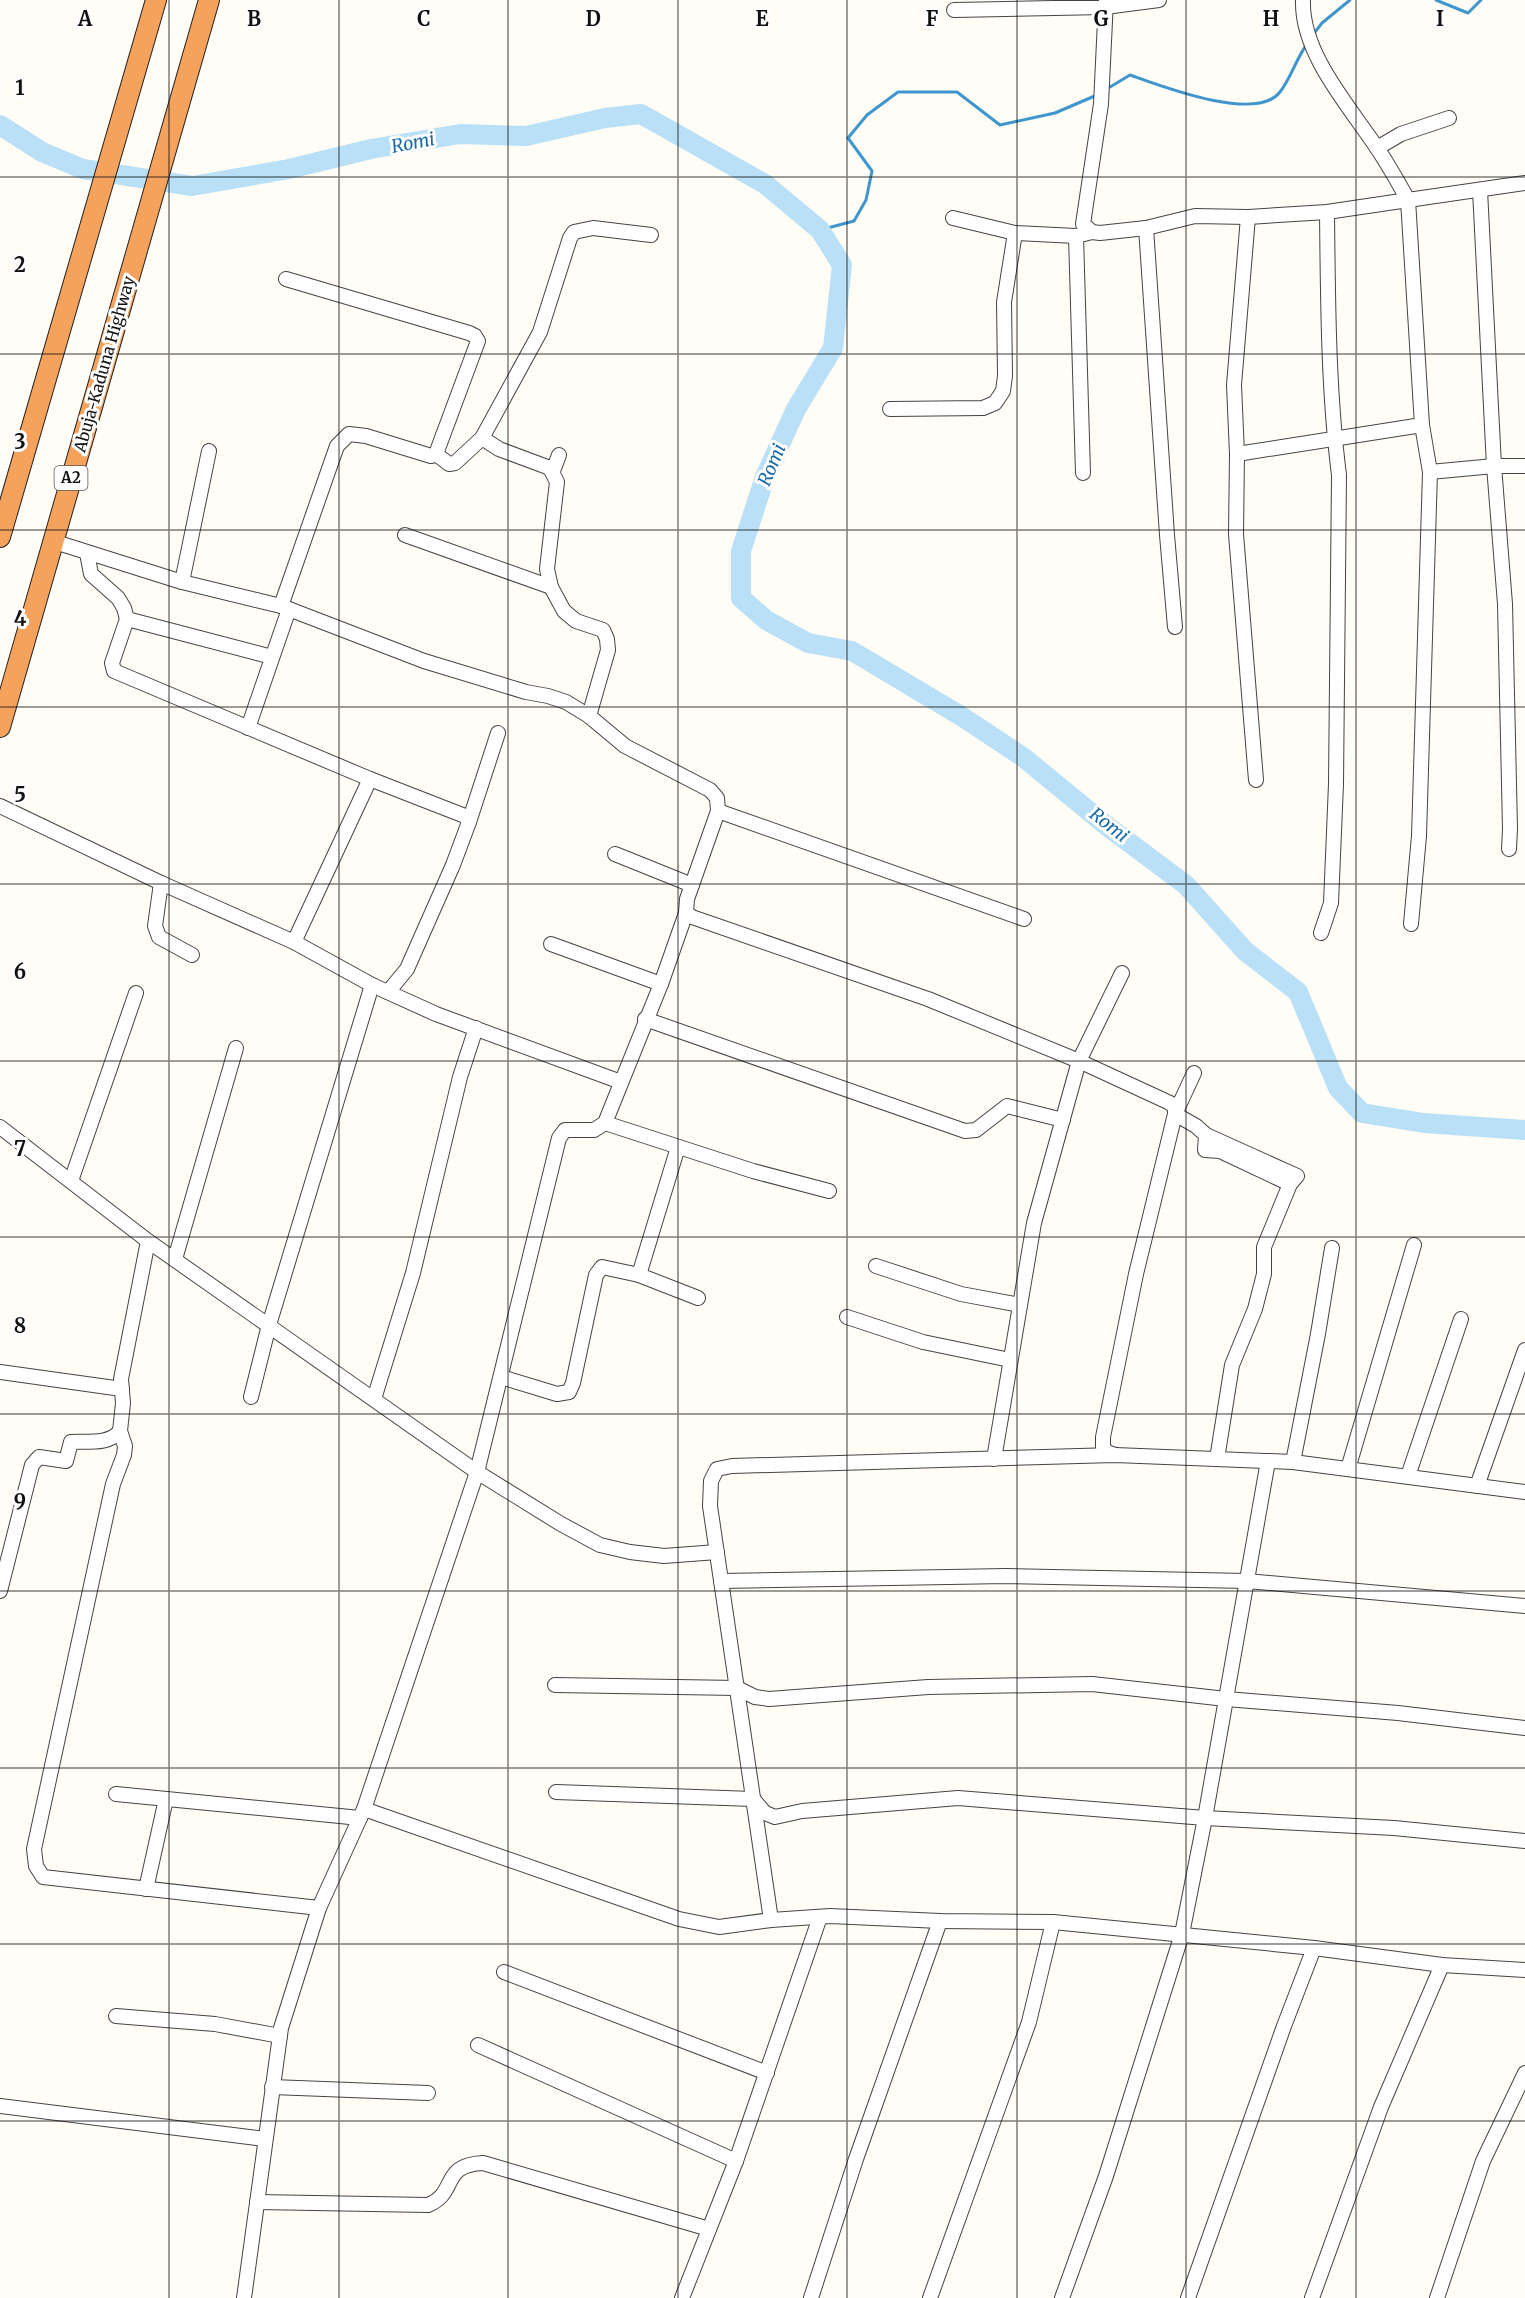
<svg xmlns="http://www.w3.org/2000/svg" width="1525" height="2298" font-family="Merriweather,serif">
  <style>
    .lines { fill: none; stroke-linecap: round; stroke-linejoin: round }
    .stream { stroke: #3f96cf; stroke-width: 3 }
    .river { stroke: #b9e0f7; stroke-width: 20 }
    .minor-casing { stroke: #444; stroke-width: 16 }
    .highway-casing { stroke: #222; stroke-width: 22 }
    .minor { stroke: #fff; stroke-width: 14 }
    .highway { stroke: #f5a25d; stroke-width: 20 }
    .grid { fill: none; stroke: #111; stroke-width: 1.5; stroke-opacity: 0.55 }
    .labels { text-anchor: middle; stroke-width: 6; stroke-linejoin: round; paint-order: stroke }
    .shield { fill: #fff; stroke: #585858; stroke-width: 1.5 }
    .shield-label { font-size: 15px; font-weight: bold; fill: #111 }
    .street-label { font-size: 16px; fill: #111; stroke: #fff }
    .water-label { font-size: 18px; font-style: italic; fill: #1768a6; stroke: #fff }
    .grid-label { font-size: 20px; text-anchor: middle; font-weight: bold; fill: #111; stroke: #fff; stroke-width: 6; stroke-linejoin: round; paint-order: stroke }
  </style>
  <rect width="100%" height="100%" fill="#fffdf5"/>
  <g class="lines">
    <g class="stream">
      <path d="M 1436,0 L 1468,13 L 1481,0"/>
      <path d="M 1312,36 L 1322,23 L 1350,0"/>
      <path d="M 1105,90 L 1130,75 C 1161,86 1256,123 1280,92 C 1291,78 1296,59 1307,44"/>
      <path d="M 820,230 L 854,221 L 866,200 L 872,171 L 848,138 L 867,115 L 898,92 L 957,92 L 1000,125 L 1055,113 L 1097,95"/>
    </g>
    <path class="river" d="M 0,125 L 42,152 L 83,169 L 192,186 L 289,169 L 371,149 L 460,134 L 526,136 L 605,118 L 641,114 L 765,184 L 820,230 L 842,265 L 833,348 L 796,409 L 765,477 L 741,551 L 741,598 L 766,620 L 808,643 L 852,651 L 961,716 L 1023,757 L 1107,826 L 1186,885 L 1245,951 L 1298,992 L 1338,1088 L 1362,1113 L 1424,1123 L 1525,1130"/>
    <g class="minor-casing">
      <g id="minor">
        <path d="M 1303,0 C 1301,53 1349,106 1377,148 C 1388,164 1398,182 1408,200 L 1525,183"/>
        <path d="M 954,10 L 1105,7 L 1159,0"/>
        <path d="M 1377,148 L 1401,134 L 1449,118"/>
        <path d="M 1480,190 L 1494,466 L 1505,604 L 1510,829 L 1509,849"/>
        <path d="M 1248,217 L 1234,385 L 1237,454 L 1236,534 L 1256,780"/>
        <path d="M 953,218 L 1015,233 L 1076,236 L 1092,232 L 1100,233 L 1146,228 L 1195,216 L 1248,217 L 1327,212 L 1408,200 L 1422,425 L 1430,472 L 1419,836 L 1411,924"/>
        <path d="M 1146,228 L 1167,535 L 1175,627"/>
        <path d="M 1092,232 L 1083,224 L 1101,104 L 1106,0"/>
        <path d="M 1076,236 L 1083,473"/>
        <path d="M 890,409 L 983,408 L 995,403 L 1003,391 L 1005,376 L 1004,302 L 1015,233"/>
        <path d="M 482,438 L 499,449 L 550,468 L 557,482 L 547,569 L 551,587 L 564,611 L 576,621 L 603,630 L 607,639 L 608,650 L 589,716"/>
        <path d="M 436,454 L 449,464 L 455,463 L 482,438 L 540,332 L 570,238 L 574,232 L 593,228 L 651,235"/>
        <path d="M 1237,454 L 1422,425"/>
        <path d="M 553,471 L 559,455"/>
        <path d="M 1430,472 L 1494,466 L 1525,466"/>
        <path d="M 405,535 L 551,587"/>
        <path d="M 52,541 L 182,582 L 281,606 L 424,661 L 526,692 L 548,696 L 566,702 L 589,716 L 625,746 L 710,790 L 717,798 L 718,811 L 687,899 L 686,913 L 661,984 L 605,1123 L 594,1130 L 565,1130 L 559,1138 L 477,1472 L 364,1809 L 319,1908 L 281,2028 L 244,2298"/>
        <path d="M 87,553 L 91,574 L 118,598 L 124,608 L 127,619 L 112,663 L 114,671 L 370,779 L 465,816 L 469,822 L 453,865 L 407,969 L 388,992"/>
        <path d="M 182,582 L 209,451"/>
        <path d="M 281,606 L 337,446 L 349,434 L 366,436 L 431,456 L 436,454 L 478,341 L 475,336 L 469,333 L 286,279"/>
        <path d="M 127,619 L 272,657"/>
        <path d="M 248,728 L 289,609"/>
        <path d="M 0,806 L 161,883 L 294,942 L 372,985 L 436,1014 L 621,1082"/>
        <path d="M 718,811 L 1024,919"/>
        <path d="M 469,822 L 498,733"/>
        <path d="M 615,854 L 692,885"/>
        <path d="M 161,883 L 155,926 L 159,937 L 192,955"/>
        <path d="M 686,913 L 692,917 L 928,999 L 1079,1061 L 1170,1103 L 1175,1107 L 1175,1114"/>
        <path d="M 1321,933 L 1331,903 L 1336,784 L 1339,475 C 1328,388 1328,300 1327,212"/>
        <path d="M 294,942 L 370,779"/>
        <path d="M 551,944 L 661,984"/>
        <path d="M 645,1019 L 965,1131 L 976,1130 L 1007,1106 L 1063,1120"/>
        <path d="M 1175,1114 L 1196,1126 L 1206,1135 L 1205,1150 L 1220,1151 L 1290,1184"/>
        <path d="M 605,1123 L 753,1171 L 829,1191"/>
        <path d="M 0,1127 L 148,1241 L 477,1472 L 561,1524 L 600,1545 L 630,1552 L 664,1556 L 717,1552"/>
        <path d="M 1206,1135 L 1297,1176 L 1290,1184 L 1264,1247 L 1264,1274 L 1255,1309 L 1232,1365 L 1217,1459"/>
        <path d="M 71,1181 L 136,993"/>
        <path d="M 148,1241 L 121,1379 L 123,1403 L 120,1431 L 125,1446 L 124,1455 L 113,1484 L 34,1849 L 36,1866 L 43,1877 L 319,1908"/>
        <path d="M 175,1259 L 236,1048"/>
        <path d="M 876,1266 L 961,1294 L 1020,1305"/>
        <path d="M 639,1275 L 678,1147"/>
        <path d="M 847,1317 L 923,1342 L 1010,1360"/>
        <path d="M 0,1372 L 122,1389"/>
        <path d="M 501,1377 L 557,1394 L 569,1392 L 573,1383 L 596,1275 L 602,1267 L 639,1275 L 698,1298"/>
        <path d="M 251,1397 L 269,1325 L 372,985"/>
        <path d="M 374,1399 L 413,1273 L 460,1077 L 476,1028"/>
        <path d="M 1115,1455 L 1107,1452 L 1103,1447 L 1103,1437 L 1136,1274 L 1175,1114 L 1194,1073"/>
        <path d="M 994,1459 L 1034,1223 L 1079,1061 L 1122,973"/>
        <path d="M 1293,1462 L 1318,1334 L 1332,1248"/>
        <path d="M 1348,1469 L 1414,1245"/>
        <path d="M 1408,1476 L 1461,1319"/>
        <path d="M 1477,1486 L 1525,1350"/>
        <path d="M 721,1581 L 1006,1576 L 1247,1581 L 1525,1606"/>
        <path d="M 0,1591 L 32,1465 L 39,1457 L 66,1461 L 71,1442 C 87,1441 109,1445 120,1431"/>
        <path d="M 555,1685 L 737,1688 L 755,1697 L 769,1699 L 928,1687 L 1092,1684 L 1226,1699 L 1398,1713 L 1525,1728"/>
        <path d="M 556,1792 L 753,1799 L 765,1813 L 775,1817 L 802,1811 L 958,1798 L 1205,1818 L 1394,1828 L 1525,1841"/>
        <path d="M 116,1794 L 360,1818"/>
        <path d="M 364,1809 L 679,1919 L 719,1927 L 771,1920 L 830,1916 L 940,1921 L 1053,1922 L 1314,1948 L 1442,1965 L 1525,1970"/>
        <path d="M 146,1889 L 166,1799"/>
        <path d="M 771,1920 L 710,1506 L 711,1481 L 717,1469 L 732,1466 L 1115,1455 L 1293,1462 L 1525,1492"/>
        <path d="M 504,1972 L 767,2073"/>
        <path d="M 116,2016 L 215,2024 L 280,2036"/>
        <path d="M 478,2045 L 736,2161"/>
        <path d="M 272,2087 L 428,2093"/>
        <path d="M 0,2106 L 265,2139"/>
        <path d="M 257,2202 L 428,2205 C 458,2193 440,2165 483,2163 L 709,2229"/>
        <path d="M 682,2298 L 736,2161 L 820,1917"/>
        <path d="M 811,2298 L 856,2159 L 940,1921"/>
        <path d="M 930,2298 L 1029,2022 L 1053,1922"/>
        <path d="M 1062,2298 L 1106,2176 L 1182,1934 L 1205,1818 L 1268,1461"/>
        <path d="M 1188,2298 L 1284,2026 L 1314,1948"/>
        <path d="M 1312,2298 L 1381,2107 L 1442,1965"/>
        <path d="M 1437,2298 L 1483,2161 L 1525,2073"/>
      </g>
    </g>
    <g class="highway-casing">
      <g id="highway">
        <path d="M 0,537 L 156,0"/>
        <path d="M 0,727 L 209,0"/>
      </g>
    </g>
    <use href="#minor" class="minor"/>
    <use href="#highway" class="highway"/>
  </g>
  <path class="grid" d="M 169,0 L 169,2298M 339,0 L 339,2298M 508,0 L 508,2298M 678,0 L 678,2298M 847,0 L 847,2298M 1017,0 L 1017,2298M 1186,0 L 1186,2298M 1356,0 L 1356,2298M 0,177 L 1525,177M 0,354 L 1525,354M 0,530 L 1525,530M 0,707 L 1525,707M 0,884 L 1525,884M 0,1061 L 1525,1061M 0,1237 L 1525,1237M 0,1414 L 1525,1414M 0,1591 L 1525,1591M 0,1768 L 1525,1768M 0,1944 L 1525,1944M 0,2121 L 1525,2121"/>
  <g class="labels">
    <rect class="shield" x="54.5" y="466" width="33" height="24" rx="4.5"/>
    <g class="shield-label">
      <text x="71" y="483">A2</text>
    </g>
    <g class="street-label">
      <text transform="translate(104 364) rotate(-74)" y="6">Abuja-Kaduna Highway</text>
    </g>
    <g class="water-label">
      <text transform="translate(413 143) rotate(-11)" y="6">Romi</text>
      <text transform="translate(772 465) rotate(-67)" y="6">Romi</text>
      <text transform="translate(1109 825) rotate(38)" y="6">Romi</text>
    </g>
  </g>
  <g class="grid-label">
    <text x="85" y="26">A</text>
    <text x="254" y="26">B</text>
    <text x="424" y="26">C</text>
    <text x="593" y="26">D</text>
    <text x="762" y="26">E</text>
    <text x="932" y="26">F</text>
    <text x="1101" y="26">G</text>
    <text x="1271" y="26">H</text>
    <text x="1440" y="26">I</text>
    <text x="20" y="95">1</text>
    <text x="20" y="272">2</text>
    <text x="20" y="449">3</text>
    <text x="20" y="626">4</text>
    <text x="20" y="802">5</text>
    <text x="20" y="979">6</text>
    <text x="20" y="1156">7</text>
    <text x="20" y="1333">8</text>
    <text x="20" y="1509">9</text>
  </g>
</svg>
